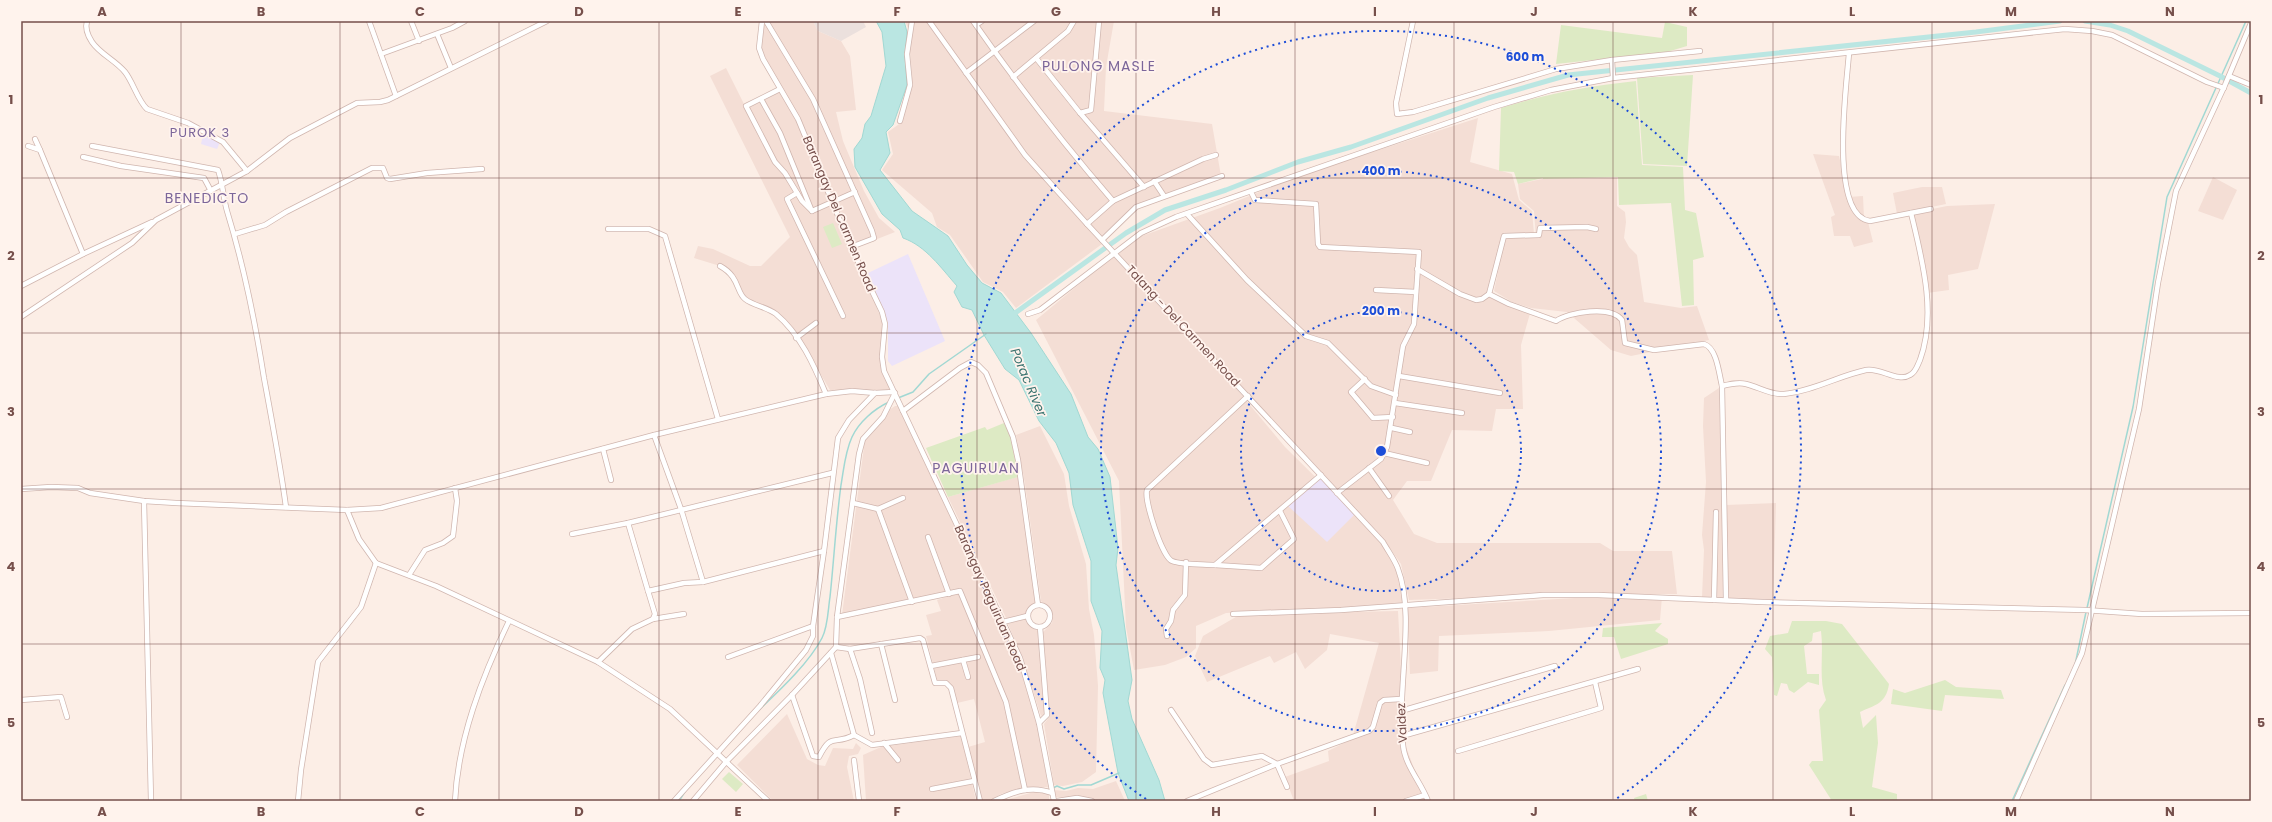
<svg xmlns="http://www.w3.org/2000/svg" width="2272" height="822" font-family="Poppins,sans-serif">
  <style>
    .residential { fill: #f4ded5 }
    .industrial { fill: #ebe0dd }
    .education { fill: #ece3f9 }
    .green { fill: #ddeac4 }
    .water { fill: #bae6e2; stroke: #a1d8d3 }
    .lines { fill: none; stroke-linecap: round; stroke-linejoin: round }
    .stream { stroke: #a1d8d3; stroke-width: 1.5 }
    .canal { stroke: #bae6e2; stroke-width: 5 }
    .minor-casing { stroke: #d0b6af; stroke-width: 6 }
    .minor { stroke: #fff; stroke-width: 4.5 }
    .grid { fill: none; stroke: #764f4b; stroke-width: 1; stroke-opacity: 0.55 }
    .ring { fill: none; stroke: #1d4ed8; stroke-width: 2; stroke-dasharray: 2 4 }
    .labels { text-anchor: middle; stroke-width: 3.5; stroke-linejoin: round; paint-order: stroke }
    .street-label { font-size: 12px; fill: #764f4b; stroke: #fff3ed }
    .neighbourhood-label { font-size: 13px; letter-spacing: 1px; fill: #7c669a; stroke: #fff3ed }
    .water-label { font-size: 13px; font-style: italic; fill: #3b7470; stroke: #fff3ed }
    .quarter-label { font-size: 14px; letter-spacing: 1px; fill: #7c669a; stroke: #fff3ed }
    .centre { fill: #1d4ed8; stroke: #fff3ed; stroke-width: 2 }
    .ring-label { font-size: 12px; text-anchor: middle; font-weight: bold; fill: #1d4ed8; stroke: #fff3ed; stroke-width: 3.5; stroke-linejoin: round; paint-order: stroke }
    .neatline { fill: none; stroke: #764f4b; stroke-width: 1.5 }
    .grid-label { font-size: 13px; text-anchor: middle; font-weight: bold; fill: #764f4b }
  </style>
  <rect width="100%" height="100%" fill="#fceee6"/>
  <g class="residential">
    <path d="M 763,21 L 813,21 L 818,31 L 841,41 L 850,56 L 856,110 L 836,112 L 843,141 L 864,191 L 879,218 L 895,232 L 852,249 L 858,261 L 884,326 L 882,364 L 891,391 L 830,390 L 799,338 L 784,319 L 742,298 L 731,275 L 720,266 L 694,258 L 698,246 L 713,249 L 750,266 L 761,266 L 790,237 L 710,76 L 726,68 L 744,104 L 781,87 L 761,49 Z"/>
    <path d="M 905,21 L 1114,21 L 1106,67 L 1104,111 L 1212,124 L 1221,176 L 1135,206 L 1099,238 L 1102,244 L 1016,308 L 1003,292 L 983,282 L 950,235 L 937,227 L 932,213 L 882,170 L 893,154 L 888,132 L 902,122 L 910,91 L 912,77 L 908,28 Z"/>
    <path d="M 1478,118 L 1470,162 L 1512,174 L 1519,200 L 1532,211 L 1534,234 L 1506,237 L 1536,238 L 1534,211 L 1520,199 L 1518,184 L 1542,179 L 1617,178 L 1617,206 L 1625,212 L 1626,222 L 1624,238 L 1629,247 L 1637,255 L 1644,302 L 1681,308 L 1697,306 L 1709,340 L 1631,356 L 1611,350 L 1567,312 L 1531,308 L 1512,302 L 1494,291 L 1499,267 L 1491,293 L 1512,303 L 1531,310 L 1521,345 L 1523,409 L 1496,409 L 1492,431 L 1452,430 L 1431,481 L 1407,481 L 1393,500 L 1414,534 L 1437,543 L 1600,543 L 1613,551 L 1672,551 L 1677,594 L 1584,594 L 1409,600 L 1401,564 L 1382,537 L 1118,254 L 1139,237 L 1220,208 L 1301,175 Z"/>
    <path d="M 1813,154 L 1839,156 L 1848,197 L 1863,196 L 1864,218 L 1868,222 L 1873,242 L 1854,247 L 1850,236 L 1834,236 L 1831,217 L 1835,215 Z"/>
    <path d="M 2213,177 L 2237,190 L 2223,220 L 2198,211 Z"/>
    <path d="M 1922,187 L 1942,187 L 1946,204 L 1897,214 L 1893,193 Z"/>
    <path d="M 1995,204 L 1978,269 L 1948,275 L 1949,290 L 1927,293 L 1913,213 L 1947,206 Z"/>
    <path d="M 1113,256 L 1215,363 L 1285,447 L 1384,545 L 1400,576 L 1404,604 L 1328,609 L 1226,613 L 1196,626 L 1196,648 L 1186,657 L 1165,665 L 1134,670 L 1126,627 L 1119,481 L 1036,320 Z"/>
    <path d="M 1719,388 L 1722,519 L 1723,599 L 1702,597 L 1704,550 L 1702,535 L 1706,482 L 1703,426 L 1704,398 Z"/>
    <path d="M 895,406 L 898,406 L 1017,660 L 1037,720 L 1048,787 L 1026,787 L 1010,712 L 999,678 L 960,589 L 842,615 L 865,439 L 889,410 Z"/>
    <path d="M 1040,426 L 1064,474 L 1069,506 L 1086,564 L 1089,609 L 1094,635 L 1098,686 L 1096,772 L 1082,782 L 1063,786 L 1054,785 L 1044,724 L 1050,716 L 1043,632 L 1052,623 L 1053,616 L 1049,607 L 1041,601 L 1025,484 L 1016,435 Z"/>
    <path d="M 1021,476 L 1036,602 L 1029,607 L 1026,615 L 1007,620 L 948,497 Z"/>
    <path d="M 1776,503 L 1773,600 L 1727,599 L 1726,505 Z"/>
    <path d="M 959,593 L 994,675 L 1009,722 L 1022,788 L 1001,794 L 988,801 L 982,801 L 968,747 L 985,742 L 974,699 L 957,703 L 949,682 L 937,680 L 926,636 L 932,635 L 926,615 L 941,611 L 937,600 Z"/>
    <path d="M 1609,596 L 1662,597 L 1660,620 L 1549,631 L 1439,636 L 1438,671 L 1410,674 L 1407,608 Z"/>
    <path d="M 1398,611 L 1405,744 L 1426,801 L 1294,801 L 1285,777 L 1329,761 L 1328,751 L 1352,739 L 1379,643 L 1330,634 L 1327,650 L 1305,669 L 1296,652 L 1274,663 L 1270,656 L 1207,682 L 1195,656 L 1203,636 L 1241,614 Z"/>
    <path d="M 1025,618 L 1029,626 L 1038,631 L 1045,714 L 1041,716 L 1022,657 L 1008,624 Z"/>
    <path d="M 787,714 L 807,759 L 818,765 L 825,766 L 833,748 L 853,749 L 856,743 L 861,748 L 858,754 L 849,756 L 847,767 L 854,801 L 773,801 L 737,765 Z"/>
    <path d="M 961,736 L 976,801 L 866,801 L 863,755 L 881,747 Z"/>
    <path d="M 1116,781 L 1125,801 L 1096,801 L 1081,797 L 1056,797 L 1054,790 L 1066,791 L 1078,788 L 1093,789 Z"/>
    <path d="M 1038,791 L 1049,793 L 1049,801 L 1002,801 Z"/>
  </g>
  <path class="industrial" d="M 813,21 L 863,21 L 866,27 L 841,41 L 818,31 Z"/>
  <g class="education">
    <path d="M 203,135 L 220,142 L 217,149 L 201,144 Z"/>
    <path d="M 908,254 L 945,341 L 892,366 L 888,361 L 888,323 L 868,273 Z"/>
    <path d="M 1320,478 L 1355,514 L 1327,542 L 1288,506 Z"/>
  </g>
  <g class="green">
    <path d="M 1665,22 L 1687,27 L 1687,46 L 1667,52 L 1556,64 L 1561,25 L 1662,38 Z"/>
    <path d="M 1693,75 L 1687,166 L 1643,164 L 1637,78 Z"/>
    <path d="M 1636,81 L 1642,165 L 1683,167 L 1685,210 L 1696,213 L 1704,257 L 1693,260 L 1694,305 L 1682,306 L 1671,203 L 1619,205 L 1618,177 L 1543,179 L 1544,101 L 1543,178 L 1518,184 L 1514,172 L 1499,171 L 1501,108 C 1545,94 1589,86 1636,81 Z"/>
    <path d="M 833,223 L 842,244 L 832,248 L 823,227 Z"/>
    <path d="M 1004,423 L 1011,438 L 1018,477 L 948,497 L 926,448 L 985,427 L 987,430 Z"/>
    <path d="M 1792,621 L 1826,621 L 1842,624 L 1889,684 C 1886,704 1875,705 1860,712 L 1863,728 L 1876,715 L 1878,743 L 1872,787 L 1897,794 L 1897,801 L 1832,801 L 1809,765 L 1812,761 L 1823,761 L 1819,710 L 1826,700 C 1818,678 1824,655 1821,631 L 1813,633 L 1812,641 L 1804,646 L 1807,674 L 1819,674 L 1819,685 L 1808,682 L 1794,693 L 1789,690 L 1787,684 L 1781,683 L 1777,696 L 1774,695 L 1772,657 L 1765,649 L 1770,636 L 1788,633 Z"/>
    <path d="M 1662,623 L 1655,631 L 1668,639 L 1668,644 L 1621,659 L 1614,637 L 1602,637 L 1603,628 Z"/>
    <path d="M 1945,680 L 1956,687 L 2001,690 L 2004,699 L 1945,695 L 1942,711 L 1891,704 L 1893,689 L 1905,693 Z"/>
    <path d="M 729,772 L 743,784 L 736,792 L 722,779 Z"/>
    <path d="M 1646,794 L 1648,801 L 1635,801 L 1634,798 Z"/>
  </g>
  <path class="water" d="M 876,21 L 904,21 L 907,32 L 905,56 L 907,85 L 893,125 L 886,132 L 890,153 L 880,170 L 912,211 L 948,236 L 967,265 L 982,283 L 1001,293 L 1031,333 L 1071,394 L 1088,437 L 1098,449 L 1110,477 L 1118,548 L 1116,565 L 1132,680 L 1128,701 L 1132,719 L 1159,780 L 1165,801 L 1129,801 L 1118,773 L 1103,693 L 1105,680 L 1100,668 L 1102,631 L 1091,601 L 1091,561 L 1073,505 L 1069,473 L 1056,443 L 1039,421 L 1019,380 L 1005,369 L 984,335 L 972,310 L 962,307 L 954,292 L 957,286 C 941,268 926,246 903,238 L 900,230 L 882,214 L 855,167 L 854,149 L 862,138 L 865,124 L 871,116 L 886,66 L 882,32 Z"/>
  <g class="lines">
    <g class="stream">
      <path d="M 898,398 L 913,392 L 929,374 L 986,334"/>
      <path d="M 2087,608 L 2133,407 L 2167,197 L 2246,21"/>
      <path d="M 2075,665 L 2086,612"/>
      <path d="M 760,709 C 780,690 809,663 822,638 C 828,627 828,609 830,597 C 834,559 836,522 841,485 C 844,468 845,452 852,437 C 859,422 874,409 889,402"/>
      <path d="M 1053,788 L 1057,786 L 1064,789 L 1078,785 L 1091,785 L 1119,773"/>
      <path d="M 679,801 L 686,790"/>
      <path d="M 2012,801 L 2065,685"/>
    </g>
    <g class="canal">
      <path d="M 2085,21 L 2110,25 L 2128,31 L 2220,76 L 2251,93"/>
      <path d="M 1011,316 L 1126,233 L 1165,210 L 1226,190 L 1298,162 L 1351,147 L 1488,98 L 1568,75 L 1976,32 L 2060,21"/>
    </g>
    <g class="minor-casing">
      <g id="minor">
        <path d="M 87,21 C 85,28 88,36 92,42 C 100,54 115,60 125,72 C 133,82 138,101 147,109 L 188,123 L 223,142 L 247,171"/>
        <path d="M 369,21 L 396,96"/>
        <path d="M 411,21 L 419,41"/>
        <path d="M 762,21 L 759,48 L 763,59 L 798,119 L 851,247 L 882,312 L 885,324 L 882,357 L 884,371 L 1020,658 L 1039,723 L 1054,801"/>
        <path d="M 766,21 L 813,99 L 872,231 L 874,238 L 872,239 L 851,247"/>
        <path d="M 929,21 L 1025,155 L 1087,224 L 1383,542 C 1388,551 1395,560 1398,569 C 1416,616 1396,692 1403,745 C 1405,766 1421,782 1428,801"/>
        <path d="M 973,21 C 1017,84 1063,143 1113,201"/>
        <path d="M 1413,21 L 1396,103 L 1397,114 L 1413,112 L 1556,69 L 1612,60 L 1700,51"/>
        <path d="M 976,25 L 982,21"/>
        <path d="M 437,34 L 451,68"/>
        <path d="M 1849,53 C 1847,82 1828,216 1870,221 L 1931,209"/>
        <path d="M 381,54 L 452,28 L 465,21"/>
        <path d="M 1036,58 L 1080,113 L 1144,187"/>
        <path d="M 1612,60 L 1613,78"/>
        <path d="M 966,73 L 1034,21"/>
        <path d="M 2229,76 L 2251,85"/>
        <path d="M 1013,77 L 1068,31 L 1074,21"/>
        <path d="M 780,89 L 746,106 L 775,162 L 785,173 L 802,201 L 812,211"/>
        <path d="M 761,99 L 780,133 L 811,209"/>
        <path d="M 1080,113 L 1091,110 L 1099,21"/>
        <path d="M 900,121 L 910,85 L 907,54 L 912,21"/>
        <path d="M 35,139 L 40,150"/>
        <path d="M 28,146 L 40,150 L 83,254"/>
        <path d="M 92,146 L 218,170 C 223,184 223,197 227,211 C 244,266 255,321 264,378 C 272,421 280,463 286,507"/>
        <path d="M 83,157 L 121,166 L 204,178 L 211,191"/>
        <path d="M 1154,181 L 1164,196"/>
        <path d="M 1251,192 L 1255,200 L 1316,204 L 1318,244 L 1320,247 L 1419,252 L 1414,324 L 1403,346 L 1387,447 L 1381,459 L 1337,493"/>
        <path d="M 797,193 L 787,199 L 843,316"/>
        <path d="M 812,211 L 855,192"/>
        <path d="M 1187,214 L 1247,280 L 1306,336 L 1328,343 L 1371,386 L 1396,395"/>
        <path d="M 1087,224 L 1113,201 L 1203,159 L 1216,155"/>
        <path d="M 608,229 L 649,229 L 665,236 L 718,419"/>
        <path d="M 1596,229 L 1587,227 L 1540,228 L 1539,235 L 1504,236 L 1489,294 L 1509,304 L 1556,321 C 1569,312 1611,305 1622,320 L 1625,343 L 1654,350 L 1704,344 C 1717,348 1719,374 1722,386 L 1726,600"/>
        <path d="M 235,234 L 265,225 L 286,212 L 372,168 L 383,168 L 387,178 L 390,179 L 427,173 L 482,169"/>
        <path d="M 1102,240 L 1136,207 L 1222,176"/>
        <path d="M 720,266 C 740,277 736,292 745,299 C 754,306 767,307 776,314 C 800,334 814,365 826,394"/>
        <path d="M 1417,269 L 1460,294 L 1476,300 L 1482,299 L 1489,294"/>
        <path d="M 21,286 L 83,254 L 152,222"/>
        <path d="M 1376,290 L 1416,292"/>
        <path d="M 1028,314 L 1040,310 L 1141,233 L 1176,217 L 1494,107 L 1551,90 L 1613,78 L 2065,29 L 2092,31 L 2112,35 L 2207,82 L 2224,88"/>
        <path d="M 21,317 L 132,243 L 156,220 L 247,171 L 290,138 L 357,103 L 380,102 L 388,100 L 547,21"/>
        <path d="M 796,338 L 816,323"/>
        <path d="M 1399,376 L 1500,393"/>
        <path d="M 1365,379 L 1351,392 L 1373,418 L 1393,417"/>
        <path d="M 1722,386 C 1730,384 1738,382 1746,384 C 1759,387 1770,395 1784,394 C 1813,391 1838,376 1866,370 C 1880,367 1898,383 1910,375 C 1916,372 1917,366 1920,360 C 1937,314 1922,259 1911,213"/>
        <path d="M 1248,396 L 1147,490 C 1144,500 1162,557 1172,561 C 1182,565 1203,564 1215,565 L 1321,475"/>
        <path d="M 1395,403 L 1462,413"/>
        <path d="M 903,411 L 960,368 L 971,362 L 978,365 L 986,373 L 1013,437 L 1018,460 L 1038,605"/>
        <path d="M 1392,428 L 1410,432"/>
        <path d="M 654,435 L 681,509 L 703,582"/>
        <path d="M 603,449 L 611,480"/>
        <path d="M 1384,453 L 1427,463"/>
        <path d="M 1369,468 L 1389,496"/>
        <path d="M 21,489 L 51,487 L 78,488 L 90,493 L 144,501 L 176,503 L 347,510 L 381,508 L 654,435 L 826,394 L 852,391 L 875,393 L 894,392"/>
        <path d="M 903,498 L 878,509 L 912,602"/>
        <path d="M 144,501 L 151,801"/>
        <path d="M 853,503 L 878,509"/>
        <path d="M 347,510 L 359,539 L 376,563 L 436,586 L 598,662 L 670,709 L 768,801"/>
        <path d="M 628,523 L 648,591"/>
        <path d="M 572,534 L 628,523 L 832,473"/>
        <path d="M 928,537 L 949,594"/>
        <path d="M 1215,565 L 1261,568 L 1294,539 L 1280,511"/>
        <path d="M 409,575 L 425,550 L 443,543 L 453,536 L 457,501 L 455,488"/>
        <path d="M 1714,600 L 1716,512"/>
        <circle cx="1039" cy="616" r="11"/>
        <path d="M 1233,614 L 1341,610 L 1543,595 L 1598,595 L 1762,602 L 2085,610 L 2142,614 L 2251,613"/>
        <path d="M 837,617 L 960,591 L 1006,702 L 1025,790"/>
        <path d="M 653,619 L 684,614"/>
        <path d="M 1003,622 L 1027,616"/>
        <path d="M 813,626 L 824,551"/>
        <path d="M 1167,636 L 1166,629 L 1171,621 L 1173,610 L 1185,595 L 1186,562"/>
        <path d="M 881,644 L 895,700"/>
        <path d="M 836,647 L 850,649 L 920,638 L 923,640 L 935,683 L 946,683 L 951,688 L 980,801"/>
        <path d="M 850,649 L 860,679 L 872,733"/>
        <path d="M 831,653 L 854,735 L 872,745 L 962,733"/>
        <path d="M 963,660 L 968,677"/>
        <path d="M 598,662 L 632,629 L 653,619 L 655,614 L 648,591 L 684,583 L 703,582 L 824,551 L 838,438 L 849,420 L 875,393"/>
        <path d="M 931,666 L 978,657"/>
        <path d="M 792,695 L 813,756 L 819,757 C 832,731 834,746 854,735"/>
        <path d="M 21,700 L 61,697 L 67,717"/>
        <path d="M 1171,710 L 1204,759 L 1212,765 L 1262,756 L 1277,764 L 1287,787"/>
        <path d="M 1401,711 L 1555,666"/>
        <path d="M 1039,723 L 1047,715 L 1040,627"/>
        <path d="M 1402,736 L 1638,669"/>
        <path d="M 884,743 L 898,760"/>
        <path d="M 1458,751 L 1601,708 L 1595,682"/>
        <path d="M 854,760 L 859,801"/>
        <path d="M 932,789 L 974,781"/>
        <path d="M 298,801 L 301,770 L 318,662 L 361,607 L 376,563"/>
        <path d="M 455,801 C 458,739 482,677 509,621"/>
        <path d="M 674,801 L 760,706 L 806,650 L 813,636 L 813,626 L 728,657"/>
        <path d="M 693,801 L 726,762 L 792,695 L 836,647 L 837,617 L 859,454 L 863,439 L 883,417 L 895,393"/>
        <path d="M 994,801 C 1013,792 1031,785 1052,793"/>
        <path d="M 1057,801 L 1077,798 L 1092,801"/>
        <path d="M 1187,801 L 1277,764 L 1369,731 L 1373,727 L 1380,703 L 1384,700 L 1401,699"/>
        <path d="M 1406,801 L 1425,795"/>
        <path d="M 2016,801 L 2082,653 L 2139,409 L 2158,283 L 2176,191 L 2225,85 L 2251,23"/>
      </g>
    </g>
    <use href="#minor" class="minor"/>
  </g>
  <path class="grid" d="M 181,21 L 181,801M 340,21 L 340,801M 499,21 L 499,801M 659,21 L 659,801M 818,21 L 818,801M 977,21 L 977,801M 1136,21 L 1136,801M 1295,21 L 1295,801M 1454,21 L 1454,801M 1613,21 L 1613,801M 1773,21 L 1773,801M 1932,21 L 1932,801M 2091,21 L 2091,801M 21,178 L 2251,178M 21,333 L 2251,333M 21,489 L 2251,489M 21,644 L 2251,644"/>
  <g class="ring">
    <circle cx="1381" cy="451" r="140"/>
    <circle cx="1381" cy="451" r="280"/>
    <path d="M1146 799A420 420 0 1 1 1616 799"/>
  </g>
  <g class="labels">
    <g class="street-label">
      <text transform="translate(839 214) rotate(67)" y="4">Barangay Del Carmen Road</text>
      <text transform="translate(1183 326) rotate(47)" y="4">Talang - Del Carmen Road</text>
      <text transform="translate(990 598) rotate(66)" y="4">Barangay Paguiruan Road</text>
      <text transform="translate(1402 723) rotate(-93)" y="4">Valdez</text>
    </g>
    <g class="neighbourhood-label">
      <text x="200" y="137">PUROK 3</text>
    </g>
    <g class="water-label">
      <text transform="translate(1029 382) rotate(67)" y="5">Porac River</text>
    </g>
    <g class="quarter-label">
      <text x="1099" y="71">PULONG MASLE</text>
      <text x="207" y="203">BENEDICTO</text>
      <text x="976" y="473">PAGUIRUAN</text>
    </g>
  </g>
  <circle cx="1381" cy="451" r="6" class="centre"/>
  <g class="ring-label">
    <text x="1525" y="61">600 m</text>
    <text x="1381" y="175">400 m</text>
    <text x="1381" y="315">200 m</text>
  </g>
  <rect width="2272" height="822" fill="none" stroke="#fff3ed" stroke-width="44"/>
  <rect x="22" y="22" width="2228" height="778" class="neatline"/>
  <g class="grid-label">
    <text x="102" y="16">A</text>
    <text x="261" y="16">B</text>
    <text x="420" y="16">C</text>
    <text x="579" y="16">D</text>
    <text x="738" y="16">E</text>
    <text x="897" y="16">F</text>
    <text x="1056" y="16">G</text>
    <text x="1216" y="16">H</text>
    <text x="1375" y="16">I</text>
    <text x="1534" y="16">J</text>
    <text x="1693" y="16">K</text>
    <text x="1852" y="16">L</text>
    <text x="2011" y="16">M</text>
    <text x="2170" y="16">N</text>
    <text x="11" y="104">1</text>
    <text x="2261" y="104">1</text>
    <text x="11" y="260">2</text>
    <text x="2261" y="260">2</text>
    <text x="11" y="416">3</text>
    <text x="2261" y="416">3</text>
    <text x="11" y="571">4</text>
    <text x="2261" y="571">4</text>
    <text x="11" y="727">5</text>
    <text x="2261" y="727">5</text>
    <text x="102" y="816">A</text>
    <text x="261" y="816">B</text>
    <text x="420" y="816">C</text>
    <text x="579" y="816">D</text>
    <text x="738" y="816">E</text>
    <text x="897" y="816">F</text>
    <text x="1056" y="816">G</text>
    <text x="1216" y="816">H</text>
    <text x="1375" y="816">I</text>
    <text x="1534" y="816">J</text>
    <text x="1693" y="816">K</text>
    <text x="1852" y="816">L</text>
    <text x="2011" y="816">M</text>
    <text x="2170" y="816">N</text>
  </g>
</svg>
